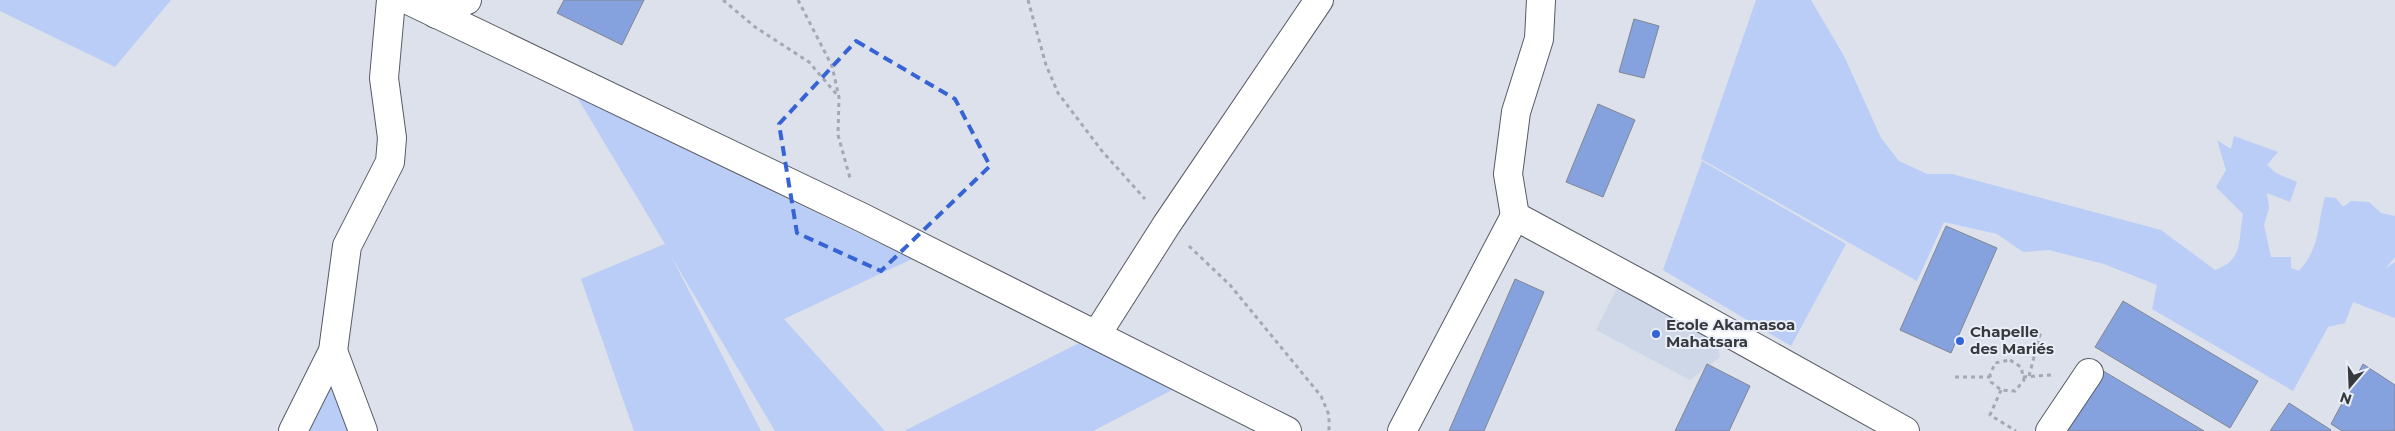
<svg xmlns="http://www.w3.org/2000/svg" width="2395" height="431" font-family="Montserrat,sans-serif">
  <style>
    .built { fill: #ced7e7 }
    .green { fill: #b9cdf7 }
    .building { fill: #85a2de; stroke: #828790 }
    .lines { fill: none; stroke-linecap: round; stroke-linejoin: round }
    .minor-casing { stroke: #575b63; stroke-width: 30 }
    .path { stroke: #a4a8b0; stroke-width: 3; stroke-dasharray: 4 4; stroke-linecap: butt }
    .minor { stroke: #fff; stroke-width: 28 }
    .marked { fill: none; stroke: #3764d4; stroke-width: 4; stroke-dasharray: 10 6; stroke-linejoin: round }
    .poi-dot { fill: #3764d4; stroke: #e9eef8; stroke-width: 2 }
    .labels { text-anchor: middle; stroke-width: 4; stroke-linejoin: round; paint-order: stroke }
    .poi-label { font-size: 15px; font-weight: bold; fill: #37393d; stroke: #e9eef8; text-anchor: start }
  </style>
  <rect width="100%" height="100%" fill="#dce1eb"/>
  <path class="built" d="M 1618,286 L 1716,339 L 1720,357 L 1690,380 L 1596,330 Z"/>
  <g class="green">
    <path d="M 0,0 L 171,0 L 115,67 L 0,11 Z"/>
    <path d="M 1756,0 L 1811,0 L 1844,56 L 1881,138 L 1899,161 L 1927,174 L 1952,174 L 2161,230 L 2215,270 C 2244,260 2238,240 2243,214 L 2216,187 L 2226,170 L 2217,140 L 2231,149 L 2234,136 L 2278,152 L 2267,165 L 2276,173 L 2297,182 L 2290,202 L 2267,193 L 2269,208 L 2264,225 L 2271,257 L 2291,257 L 2291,268 L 2299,271 C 2322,244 2316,228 2325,197 L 2336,198 L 2343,207 L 2351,201 L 2369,202 L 2381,213 L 2395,216 L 2395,257 L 2386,268 L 2395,262 L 2395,318 L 2353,302 L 2345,323 L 2328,327 L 2293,391 L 2152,309 L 2157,285 L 2104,264 L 2049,250 L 2023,252 L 1997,234 L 1944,222 L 1917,281 L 1701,159 Z"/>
    <path d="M 577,97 L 912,259 L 784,319 L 885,431 L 775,431 L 671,256 L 761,431 L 634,431 L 581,279 L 665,244 Z"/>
    <path d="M 1702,161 L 1846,244 L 1791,346 L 1663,270 Z"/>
    <path d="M 1083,341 L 1172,390 L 1093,431 L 904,431 Z"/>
    <path d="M 333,351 L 374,431 L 293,431 Z"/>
  </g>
  <g class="building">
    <path d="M 564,0 L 644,0 L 622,45 L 557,13 Z"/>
    <path d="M 1634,19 L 1659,26 L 1644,78 L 1619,72 Z"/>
    <path d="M 1598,104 L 1635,120 L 1603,197 L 1566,182 Z"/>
    <path d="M 1946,226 L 1997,248 L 1951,353 L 1900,330 Z"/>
    <path d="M 1515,279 L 1544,292 L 1484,431 L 1449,431 Z"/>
    <path d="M 2123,301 L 2258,381 L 2230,428 L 2095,347 Z"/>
    <path d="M 1707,364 L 1750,386 L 1729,431 L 1675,431 Z"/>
    <path d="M 2363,364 L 2395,385 L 2395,431 L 2342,431 L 2331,424 Z"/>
    <path d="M 2100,369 L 2204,431 L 2063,431 Z"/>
    <path d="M 2289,403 L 2331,430 L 2330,431 L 2270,431 Z"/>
  </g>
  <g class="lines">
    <g class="minor-casing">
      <g id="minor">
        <path d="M 408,0 L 861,217 L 1287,431"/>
        <path d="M 1541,0 L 1539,39 L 1516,112 L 1508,174 L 1515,216 L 1652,290 L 1905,431"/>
        <path d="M 436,14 L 467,0"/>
        <path d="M 1097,334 L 1167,224 L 1319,0"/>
        <path d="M 333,351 L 363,431"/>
        <path d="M 293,431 L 333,351 L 347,246 L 390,162 L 392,138 L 384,78 L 391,0"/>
        <path d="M 1402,431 L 1515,216"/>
        <path d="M 2050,431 L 2089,373"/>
      </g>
    </g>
    <g class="path">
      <path d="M 723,0 L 755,27 L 809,62 L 838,96"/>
      <path d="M 798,0 L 832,66 L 839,97 L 838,135 L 850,178"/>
      <path d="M 1028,0 L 1046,65 L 1058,93 L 1102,151 L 1145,199"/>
      <path d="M 1189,246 L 1230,285 L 1321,396 L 1329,415 L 1329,431"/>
      <path d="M 2010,360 L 2021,367 L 2024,380 L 2015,391 L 2001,390 L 1991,382 L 1990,375 L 1995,363 Z"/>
      <path d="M 2029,376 L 2041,331"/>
      <path d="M 1955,377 L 1990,377"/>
      <path d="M 2023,377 L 2051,375"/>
      <path d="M 2001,390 L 1990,415 L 2016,431"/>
    </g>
    <use href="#minor" class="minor"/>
  </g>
  <path class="marked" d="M 856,41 L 955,99 L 990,166 L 881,271 L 797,233 L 779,124 Z"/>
  <g class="poi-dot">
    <circle cx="1656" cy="334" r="5"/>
    <circle cx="1960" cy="341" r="5"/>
  </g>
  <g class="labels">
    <g class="poi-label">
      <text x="1666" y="330">Ecole Akamasoa<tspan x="1666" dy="17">Mahatsara</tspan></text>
      <text x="1970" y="337">Chapelle<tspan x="1970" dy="17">des Mariés</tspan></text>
    </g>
  </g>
  <g transform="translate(2350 386) rotate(199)" stroke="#e9eef8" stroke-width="4" paint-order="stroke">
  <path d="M0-4L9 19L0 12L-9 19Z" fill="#37393d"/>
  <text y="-8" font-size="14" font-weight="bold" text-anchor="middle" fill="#37393d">N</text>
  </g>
</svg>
